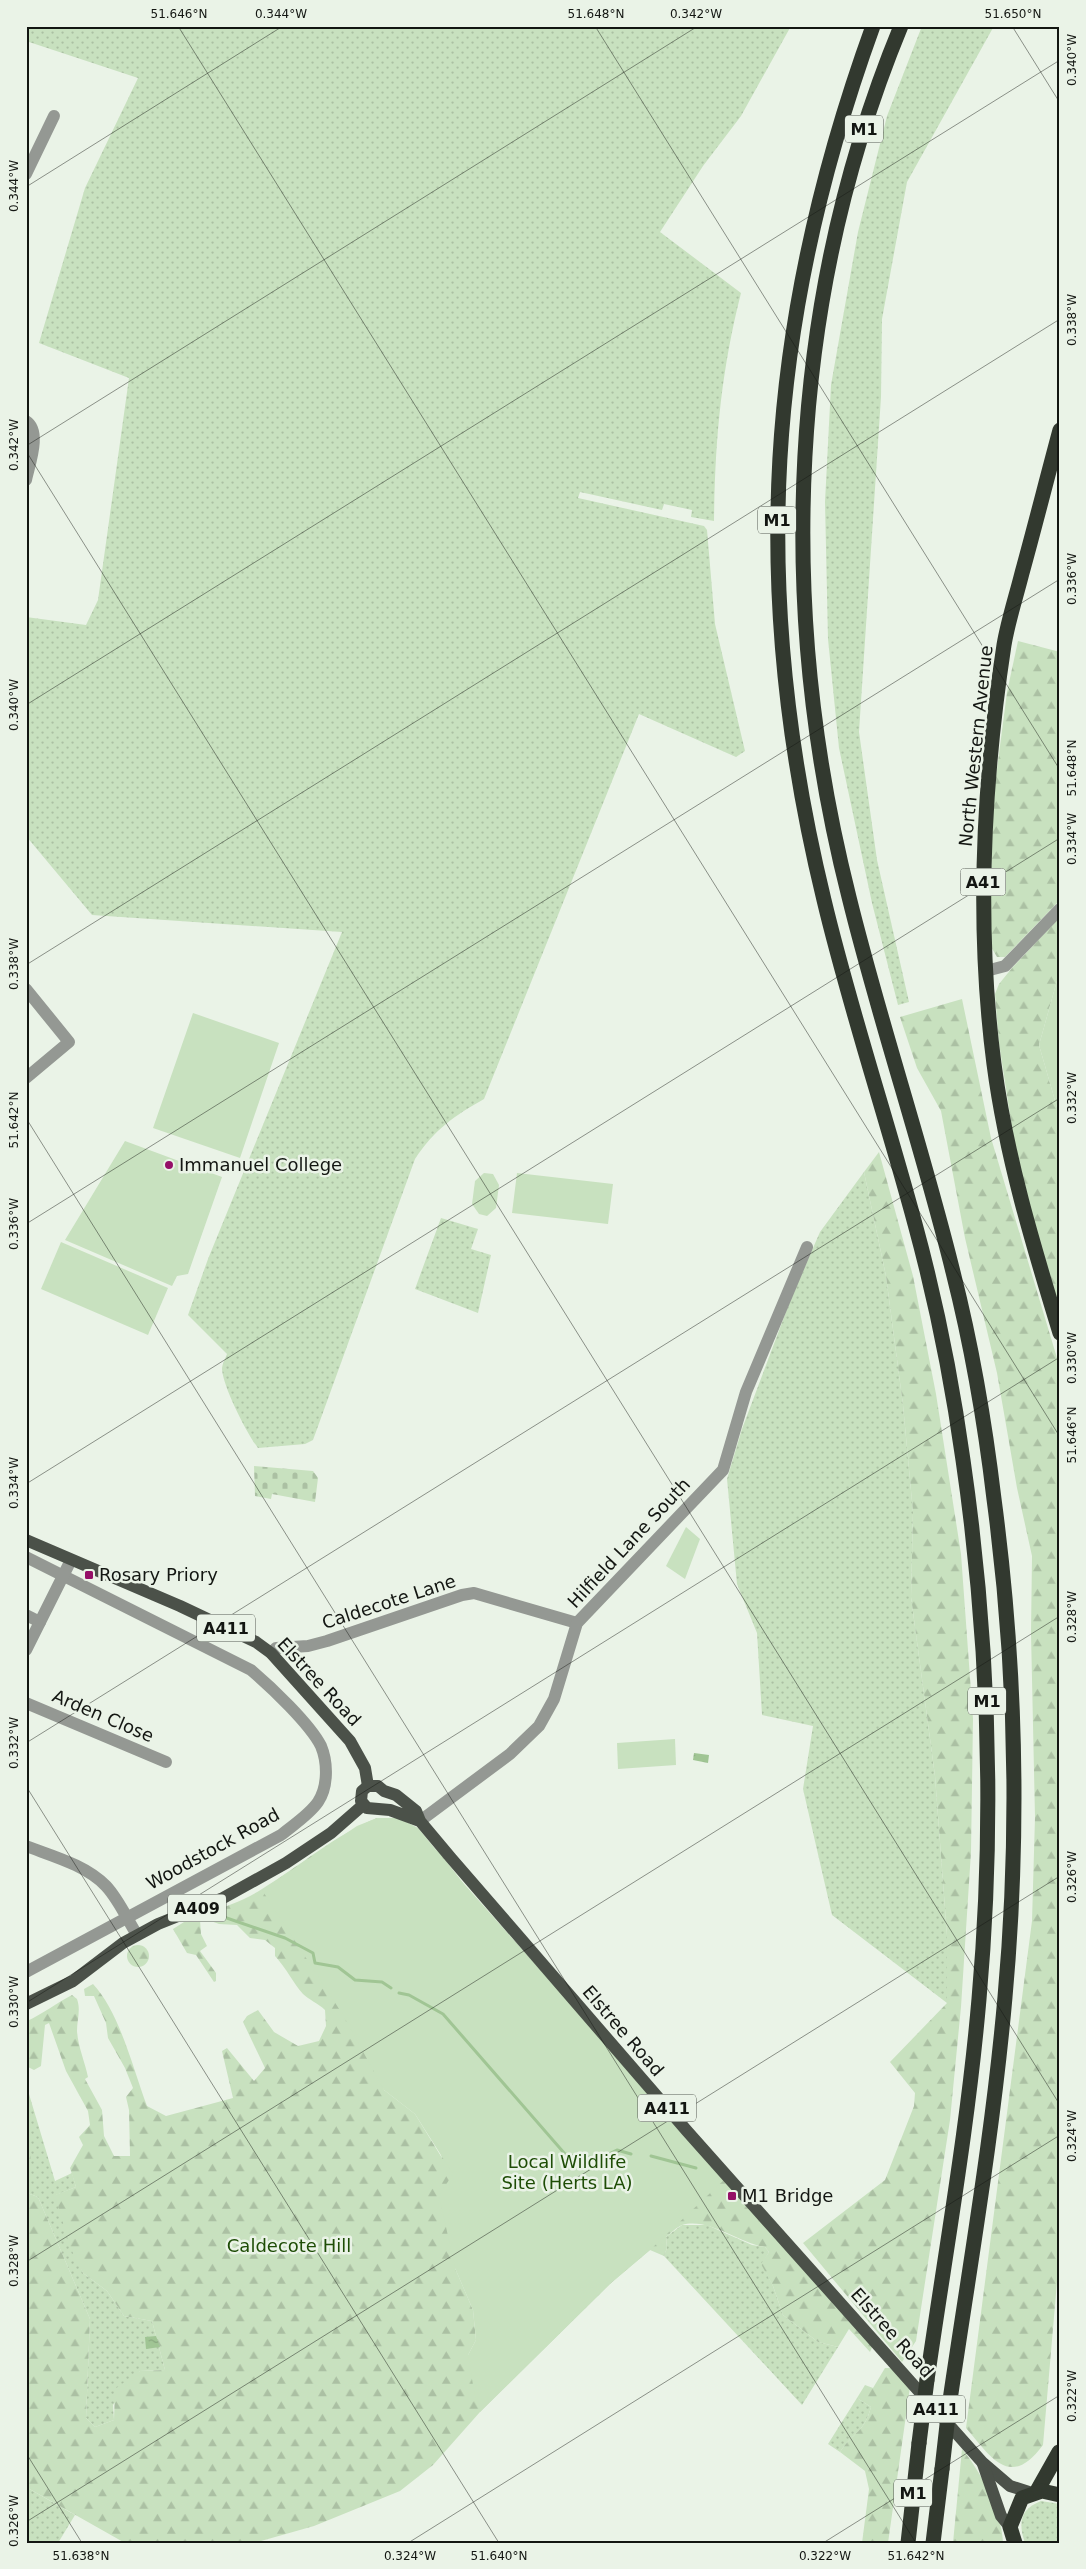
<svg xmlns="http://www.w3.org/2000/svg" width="1086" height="2569" font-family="'DejaVu Sans',sans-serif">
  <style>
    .grass { fill: url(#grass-dots) }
    .forest { fill: url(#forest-firs); fill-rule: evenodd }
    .cemetery { fill: url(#cemetery-stones) }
    .green { fill: #c8e1bf }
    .water { fill: url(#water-ripples) }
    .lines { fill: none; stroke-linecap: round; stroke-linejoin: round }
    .stream { stroke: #a0c594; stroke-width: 3 }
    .minor { stroke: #949893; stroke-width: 12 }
    .major { stroke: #4b5149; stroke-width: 12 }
    .highway { stroke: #32392f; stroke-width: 15 }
    .highway-bridge { stroke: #32392f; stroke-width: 15 }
    .ticks { fill: none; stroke: #131612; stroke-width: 1; stroke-opacity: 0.45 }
    .poi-dot { fill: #950f67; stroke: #eaf3e7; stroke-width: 2 }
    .labels { text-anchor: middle; stroke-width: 5; stroke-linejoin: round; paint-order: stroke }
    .shield { fill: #eaf3e7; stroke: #545852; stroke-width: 1 }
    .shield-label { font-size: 16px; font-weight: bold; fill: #131612 }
    .street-label { font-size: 18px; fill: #131612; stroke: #eaf3e7 }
    .poi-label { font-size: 18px; fill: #131612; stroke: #eaf3e7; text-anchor: start }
    .park-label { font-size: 18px; fill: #1e4d06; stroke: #eaf3e7 }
    .neatline { fill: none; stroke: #131612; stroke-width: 2 }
    .ticks-label { font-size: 12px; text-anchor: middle; fill: #131612 }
  </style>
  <defs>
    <pattern id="grass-dots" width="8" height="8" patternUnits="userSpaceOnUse" patternTransform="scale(1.25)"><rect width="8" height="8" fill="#c8e1bf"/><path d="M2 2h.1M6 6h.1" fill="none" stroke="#abc0a3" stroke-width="1.8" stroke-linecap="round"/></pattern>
    <pattern id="forest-firs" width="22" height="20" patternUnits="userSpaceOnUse" patternTransform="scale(1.25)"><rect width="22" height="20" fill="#c8e1bf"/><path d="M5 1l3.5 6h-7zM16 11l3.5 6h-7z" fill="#abc0a3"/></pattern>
    <pattern id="cemetery-stones" width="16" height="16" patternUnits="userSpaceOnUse" patternTransform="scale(1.25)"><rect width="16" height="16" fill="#c8e1bf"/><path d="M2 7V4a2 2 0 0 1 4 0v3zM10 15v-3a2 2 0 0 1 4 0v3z" fill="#abc0a3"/></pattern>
    <pattern id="water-ripples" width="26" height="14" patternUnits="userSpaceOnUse" patternTransform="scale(1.25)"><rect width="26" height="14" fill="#a0c594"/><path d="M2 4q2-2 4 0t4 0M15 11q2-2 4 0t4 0" fill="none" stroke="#89a87f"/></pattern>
  </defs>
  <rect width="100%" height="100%" fill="#eaf3e7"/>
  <g class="grass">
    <path d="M 26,26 L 791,26 L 741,116 L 703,166 L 660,232 L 741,293 C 721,372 715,440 714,521 L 691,517 L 692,510 L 664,504 L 662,510 L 580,492 L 578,498 L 704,526 L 707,530 L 715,624 L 745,751 L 736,757 L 639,714 L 484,1099 C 454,1116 435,1129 415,1159 L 313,1440 L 305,1444 L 258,1448 C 247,1434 223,1387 222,1369 C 222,1365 225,1359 227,1354 L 188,1315 L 208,1259 L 342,932 L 92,915 L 26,836 L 26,617 L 86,625 L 98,600 L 129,378 L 39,343 L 85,188 L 138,78 L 26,41 Z"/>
    <path d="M 922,26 L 994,26 L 907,182 L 882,319 L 881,397 L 859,732 L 877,860 L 909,1002 L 898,1005 L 872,903 L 839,748 L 828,639 L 825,502 L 831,385 L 858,232 L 887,116 Z"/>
    <path d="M 864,1172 L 886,1276 L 903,1405 L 913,1512 L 911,1597 L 935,1776 L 947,1935 L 947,2003 L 832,1915 L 803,1789 L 813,1726 L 762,1715 L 757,1633 L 737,1584 L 727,1479 L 742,1429 L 792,1296 L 820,1232 Z"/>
    <path d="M 441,1218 L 478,1229 L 471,1249 L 491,1255 L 478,1313 L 415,1289 Z"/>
    <path d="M 26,2084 L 55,2181 L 72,2173 L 76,2187 L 56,2195 L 83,2273 L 107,2291 L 124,2316 L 152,2321 L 165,2370 L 140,2371 L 113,2405 L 114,2420 L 95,2427 L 86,2418 L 90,2319 L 38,2197 L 27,2193 Z"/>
    <path d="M 682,2225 L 707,2225 L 752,2245 L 765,2247 L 769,2252 L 762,2264 L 773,2286 L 783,2315 L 818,2342 L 838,2347 L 802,2405 L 664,2256 L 667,2248 L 666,2237 Z"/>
    <path d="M 857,2398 L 871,2407 C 864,2433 854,2431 840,2452 L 828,2444 Z"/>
    <path d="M 26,2487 L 75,2515 L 58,2543 L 26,2543 Z"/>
    <path d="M 1041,2501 L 1060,2504 L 1060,2543 L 1025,2543 C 1018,2523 1020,2509 1041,2501 Z"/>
  </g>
  <g class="forest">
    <path d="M 1018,641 L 1060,652 L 1060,900 L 1005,957 L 997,957 L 990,945 L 992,808 L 1007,692 Z"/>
    <path d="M 1060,917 L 1060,970 L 1039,1045 L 1060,1118 L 1060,1311 L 1032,1217 L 1014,1141 L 999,1043 L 995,994 L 999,984 L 1012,968 Z"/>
    <path d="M 962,999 L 991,1138 L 1060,1368 L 1060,2247 L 1043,2445 C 1010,2490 991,2457 966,2428 L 1032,1921 L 1035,1817 L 1031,1633 L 1032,1556 L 1017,1488 L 997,1373 L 965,1238 L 941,1111 L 917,1068 L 900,1017 Z"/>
    <path d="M 879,1152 L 913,1276 L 936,1394 L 961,1554 L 973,1719 L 971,1852 L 961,2007 L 950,2120 L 916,2341 L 902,2362 L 803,2243 L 885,2180 L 914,2106 L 915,2093 L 890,2062 L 947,2003 L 947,1935 L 935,1776 L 911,1597 L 913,1512 L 903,1405 L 886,1276 L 864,1172 Z"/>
    <path d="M 377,1818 L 439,1852 L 463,1883 L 873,2345 L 870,2352 L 849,2329 L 838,2347 L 818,2342 L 783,2315 L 773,2286 L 761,2264 L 769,2252 L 765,2247 C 739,2243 708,2217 682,2225 C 677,2227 671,2233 666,2237 L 667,2248 L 664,2256 L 650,2250 L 611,2283 L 480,2412 L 433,2465 L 400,2491 L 314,2526 L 254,2543 L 125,2543 L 26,2487 L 27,2193 L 38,2197 L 90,2319 L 86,2418 L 95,2427 L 114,2420 L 115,2389 L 140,2371 L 165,2370 L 152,2321 L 124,2316 L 107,2291 L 83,2273 L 70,2247 L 55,2195 L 76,2187 L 70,2168 L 83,2145 L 79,2137 L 90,2125 L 88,2111 L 66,2071 L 49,2023 L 45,2025 L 41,2066 L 34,2070 L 28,2067 L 27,2021 C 43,2014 56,2003 72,1995 L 77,1999 C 81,2010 77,2020 77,2031 C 78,2047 85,2062 88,2077 L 85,2079 L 102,2110 L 104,2136 L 114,2156 L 130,2156 L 129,2110 L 126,2097 L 133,2088 L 125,2068 L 108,2038 L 106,2023 L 94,1996 L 85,1996 L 84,1989 L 93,1984 C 120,2013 133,2069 147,2106 L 166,2116 L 233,2098 L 222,2051 L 227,2048 L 254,2081 L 265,2068 L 243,2022 L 247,2016 L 258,2010 L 274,2032 L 298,2046 L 319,2041 L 326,2026 L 325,2010 C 318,2003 309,2000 303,1994 C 293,1983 287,1969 275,1956 L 275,1948 L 265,1940 L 250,1938 L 237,1925 L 219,1924 L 208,1920 L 206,1913 C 225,1907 245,1900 262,1889 C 300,1866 335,1835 377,1818 ZM 370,1936 L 442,2158 L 415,2114 L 384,2090 ZM 455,2268 L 540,2338 L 468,2355 L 476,2340 L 473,2310 Z"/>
    <path d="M 200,1920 L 201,1934 L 207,1946 L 200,1951 L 216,1973 L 216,1981 L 214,1982 L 196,1955 L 187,1953 L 173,1929 L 184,1922 Z"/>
    <circle cx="138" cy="1956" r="11"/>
    <path d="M 26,2136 C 30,2148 34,2160 26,2172 Z"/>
    <path d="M 885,2368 L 893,2368 L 910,2387 L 888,2543 L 862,2543 L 869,2489 L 865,2471 L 840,2452 C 854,2431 864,2433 871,2407 L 857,2398 L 865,2385 L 873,2388 Z"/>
    <path d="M 962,2449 C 981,2471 1002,2514 1003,2543 L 953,2543 Z"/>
  </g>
  <path class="cemetery" d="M 254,1466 L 313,1471 L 318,1478 L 315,1502 L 272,1494 L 271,1499 L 255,1496 Z"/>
  <g class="green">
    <path d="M 1060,970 L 1060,1118 L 1039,1045 Z"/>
    <path d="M 193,1013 L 279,1043 L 240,1158 L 153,1128 Z"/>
    <path d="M 125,1141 L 222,1177 L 188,1274 L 177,1276 L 172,1286 L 65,1240 Z"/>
    <path d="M 484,1173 L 493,1174 L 499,1185 L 496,1208 L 487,1216 L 479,1214 L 472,1204 L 475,1181 Z"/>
    <path d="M 517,1173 L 613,1184 L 608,1224 L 512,1213 Z"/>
    <path d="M 61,1242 L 168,1288 L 148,1335 L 41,1289 Z"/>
    <path d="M 686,1527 L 700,1539 L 685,1579 L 666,1566 Z"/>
    <path d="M 675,1739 L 676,1765 L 618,1769 L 617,1743 Z"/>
    <path d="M 377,1818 L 399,1818 L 418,1828 L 463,1883 L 725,2179 L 650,2250 L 611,2283 L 480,2412 L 476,2403 L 468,2355 L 476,2340 L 473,2310 L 455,2268 L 439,2195 L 453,2174 L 415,2114 L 384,2090 L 343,2015 L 262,1890 L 357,1826 Z"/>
  </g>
  <g class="water">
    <path d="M 694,1753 L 709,1755 L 708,1763 L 693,1760 Z"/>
    <path d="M 156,2336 L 160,2347 L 146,2349 L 145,2337 Z"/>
  </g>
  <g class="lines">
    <g class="stream">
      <path d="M 218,1915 L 285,1938 L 313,1953 L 315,1963 L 338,1967 L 355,1980 L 382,1982 L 391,1988"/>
      <path d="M 399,1993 L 409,1995 L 443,2014 L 565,2154 C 583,2158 600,2160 617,2150 L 631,2154"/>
      <path d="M 651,2156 L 696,2168"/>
    </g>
    <g class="minor">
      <path d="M 26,174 L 54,116"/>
      <path d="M 26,421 C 42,431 29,465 26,480"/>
      <path d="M 986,971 L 1005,966 L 1060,909"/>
      <path d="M 26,989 L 69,1042 L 26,1078"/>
      <path d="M 26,1557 L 251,1670 C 271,1687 310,1724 321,1746 C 328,1763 328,1787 318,1802 C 309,1815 293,1825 281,1835 L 26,1972"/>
      <path d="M 26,1615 L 40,1622"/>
      <path d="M 26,1650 L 71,1560"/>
      <path d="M 271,1653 L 276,1648 L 308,1646 L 327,1641 L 462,1595 L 474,1593 L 577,1623"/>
      <path d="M 26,1703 L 166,1762"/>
      <path d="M 420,1821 L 510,1754 L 539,1726 L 554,1699 L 577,1623 L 723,1470 L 746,1392 L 807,1247"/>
      <path d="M 26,1846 C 52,1856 86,1865 106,1886 C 119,1900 127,1919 137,1935"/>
    </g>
    <g class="major">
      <path d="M 26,1540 L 180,1606 L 256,1642 L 271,1653 L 350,1741 L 365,1768 L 368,1786"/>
      <path d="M 420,1821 L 390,1810 L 367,1808 L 361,1801 L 362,1791 L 368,1786 L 378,1786 L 384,1791 L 396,1795 L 416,1811 L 420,1821 L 451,1858 L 687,2131 L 982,2462 L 1010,2486 L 1032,2493"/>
      <path d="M 26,2004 L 73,1981 L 123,1943 L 158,1924 L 223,1898 L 286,1863 L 331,1833 L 363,1805"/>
      <path d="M 983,2464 L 1001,2516 L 1010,2527"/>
    </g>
    <g class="highway">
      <path d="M 873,26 C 765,324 749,592 824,900 C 850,1009 886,1116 915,1224 C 936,1301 952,1381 963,1460 C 989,1639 995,1819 979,1999 C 968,2127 945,2254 927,2380"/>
      <path d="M 901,26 C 787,302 776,609 849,897 C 880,1023 922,1146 953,1272 C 972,1347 985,1423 994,1499 C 1016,1664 1020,1831 1005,1997 C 993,2134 969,2270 949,2407"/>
      <path d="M 1060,430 C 1047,478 1035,526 1022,573 C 1016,597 1008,621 1004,645 C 983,783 976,925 994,1064 C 1006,1156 1033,1245 1060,1333"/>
      <path d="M 1037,2491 L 1059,2452"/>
      <path d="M 908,2543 L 919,2443"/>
      <path d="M 933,2543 L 942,2469"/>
      <path d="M 1015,2543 L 1010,2527 L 1022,2498 L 1042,2491 L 1060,2495"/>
    </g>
    <g class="highway-bridge">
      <path d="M 919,2443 L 927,2380"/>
      <path d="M 942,2469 L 949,2407"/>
    </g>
  </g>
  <path class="ticks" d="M 178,26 L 1060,1437M 595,26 L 1060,770M 1012,26 L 1060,103M 26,187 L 283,26M 26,446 L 698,26M 26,451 L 1060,2105M 26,705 L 1060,60M 26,965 L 1060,319M 26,1118 L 916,2543M 26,1224 L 1060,579M 26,1484 L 1060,838M 26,1743 L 1060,1098M 26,1786 L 499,2543M 26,2003 L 1060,1357M 26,2262 L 1060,1616M 26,2453 L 82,2543M 26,2522 L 1060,1876M 408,2543 L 1060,2135M 823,2543 L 1060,2395"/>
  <g class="poi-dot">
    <circle cx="169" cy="1165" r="5"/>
    <rect x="84" y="1570" width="10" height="10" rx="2.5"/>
    <rect x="727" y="2191" width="10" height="10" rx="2.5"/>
  </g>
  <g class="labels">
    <g class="shield">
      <rect x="845" y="115.5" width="38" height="27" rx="4"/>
      <rect x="758" y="506.5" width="38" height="27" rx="4"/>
      <rect x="960.5" y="868.5" width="45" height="27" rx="4"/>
      <rect x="197" y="1614.5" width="58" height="27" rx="4"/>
      <rect x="968" y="1687.5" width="38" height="27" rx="4"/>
      <rect x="168" y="1894.5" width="58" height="27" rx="4"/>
      <rect x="638" y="2094.5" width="58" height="27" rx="4"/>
      <rect x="907" y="2395.5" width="58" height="27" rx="4"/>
      <rect x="894" y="2479.5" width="38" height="27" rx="4"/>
    </g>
    <g class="shield-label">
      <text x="864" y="135">M1</text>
      <text x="777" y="526">M1</text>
      <text x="983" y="888">A41</text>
      <text x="226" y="1634">A411</text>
      <text x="987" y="1707">M1</text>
      <text x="197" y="1914">A409</text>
      <text x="667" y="2114">A411</text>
      <text x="936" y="2415">A411</text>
      <text x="913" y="2499">M1</text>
    </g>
    <g class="street-label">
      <text transform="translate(976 746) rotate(-84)" y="6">North Western Avenue</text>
      <text transform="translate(629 1543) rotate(-47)" y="6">Hilfield Lane South</text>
      <text transform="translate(389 1602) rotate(-18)" y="6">Caldecote Lane</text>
      <text transform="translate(319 1682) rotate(47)" y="6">Elstree Road</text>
      <text transform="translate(103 1716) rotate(23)" y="6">Arden Close</text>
      <text transform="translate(213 1849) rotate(-29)" y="6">Woodstock Road</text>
      <text transform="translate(623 2031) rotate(49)" y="6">Elstree Road</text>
      <text transform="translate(892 2333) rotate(48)" y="6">Elstree Road</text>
    </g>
    <g class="poi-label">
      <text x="179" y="1171">Immanuel College</text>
      <text x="99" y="1581">Rosary Priory</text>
      <text x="742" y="2202">M1 Bridge</text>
    </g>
    <g class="park-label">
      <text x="567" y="2168">Local Wildlife<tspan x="567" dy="21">Site (Herts LA)</tspan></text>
      <text x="289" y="2252">Caldecote Hill</text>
    </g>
  </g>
  <rect width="1086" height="2569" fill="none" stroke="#eaf3e7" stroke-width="55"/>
  <rect x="28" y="28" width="1030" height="2514" class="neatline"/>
  <g class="ticks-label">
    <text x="179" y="18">51.646°N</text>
    <text x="281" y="18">0.344°W</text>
    <text x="596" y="18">51.648°N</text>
    <text x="696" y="18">0.342°W</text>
    <text x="1013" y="18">51.650°N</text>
    <text transform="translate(1072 60) rotate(-90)" y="4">0.340°W</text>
    <text transform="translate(14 186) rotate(-90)" y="4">0.344°W</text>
    <text transform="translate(1072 320) rotate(-90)" y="4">0.338°W</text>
    <text transform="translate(14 445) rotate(-90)" y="4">0.342°W</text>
    <text transform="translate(1072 579) rotate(-90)" y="4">0.336°W</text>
    <text transform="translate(14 705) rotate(-90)" y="4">0.340°W</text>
    <text transform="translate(1072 768) rotate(-90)" y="4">51.648°N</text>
    <text transform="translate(1072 839) rotate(-90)" y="4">0.334°W</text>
    <text transform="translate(14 964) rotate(-90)" y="4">0.338°W</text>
    <text transform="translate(1072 1098) rotate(-90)" y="4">0.332°W</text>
    <text transform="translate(14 1120) rotate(-90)" y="4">51.642°N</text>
    <text transform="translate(14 1224) rotate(-90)" y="4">0.336°W</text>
    <text transform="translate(1072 1358) rotate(-90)" y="4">0.330°W</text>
    <text transform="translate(1072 1435) rotate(-90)" y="4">51.646°N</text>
    <text transform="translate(14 1483) rotate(-90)" y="4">0.334°W</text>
    <text transform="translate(1072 1617) rotate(-90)" y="4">0.328°W</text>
    <text transform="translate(14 1743) rotate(-90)" y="4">0.332°W</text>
    <text transform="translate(1072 1877) rotate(-90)" y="4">0.326°W</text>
    <text transform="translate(14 2002) rotate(-90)" y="4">0.330°W</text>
    <text transform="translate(1072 2136) rotate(-90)" y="4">0.324°W</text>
    <text transform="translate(14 2261) rotate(-90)" y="4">0.328°W</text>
    <text transform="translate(1072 2396) rotate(-90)" y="4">0.322°W</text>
    <text transform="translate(14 2521) rotate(-90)" y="4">0.326°W</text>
    <text x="81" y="2560">51.638°N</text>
    <text x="410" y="2560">0.324°W</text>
    <text x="499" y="2560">51.640°N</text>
    <text x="825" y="2560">0.322°W</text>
    <text x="916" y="2560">51.642°N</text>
  </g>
</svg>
